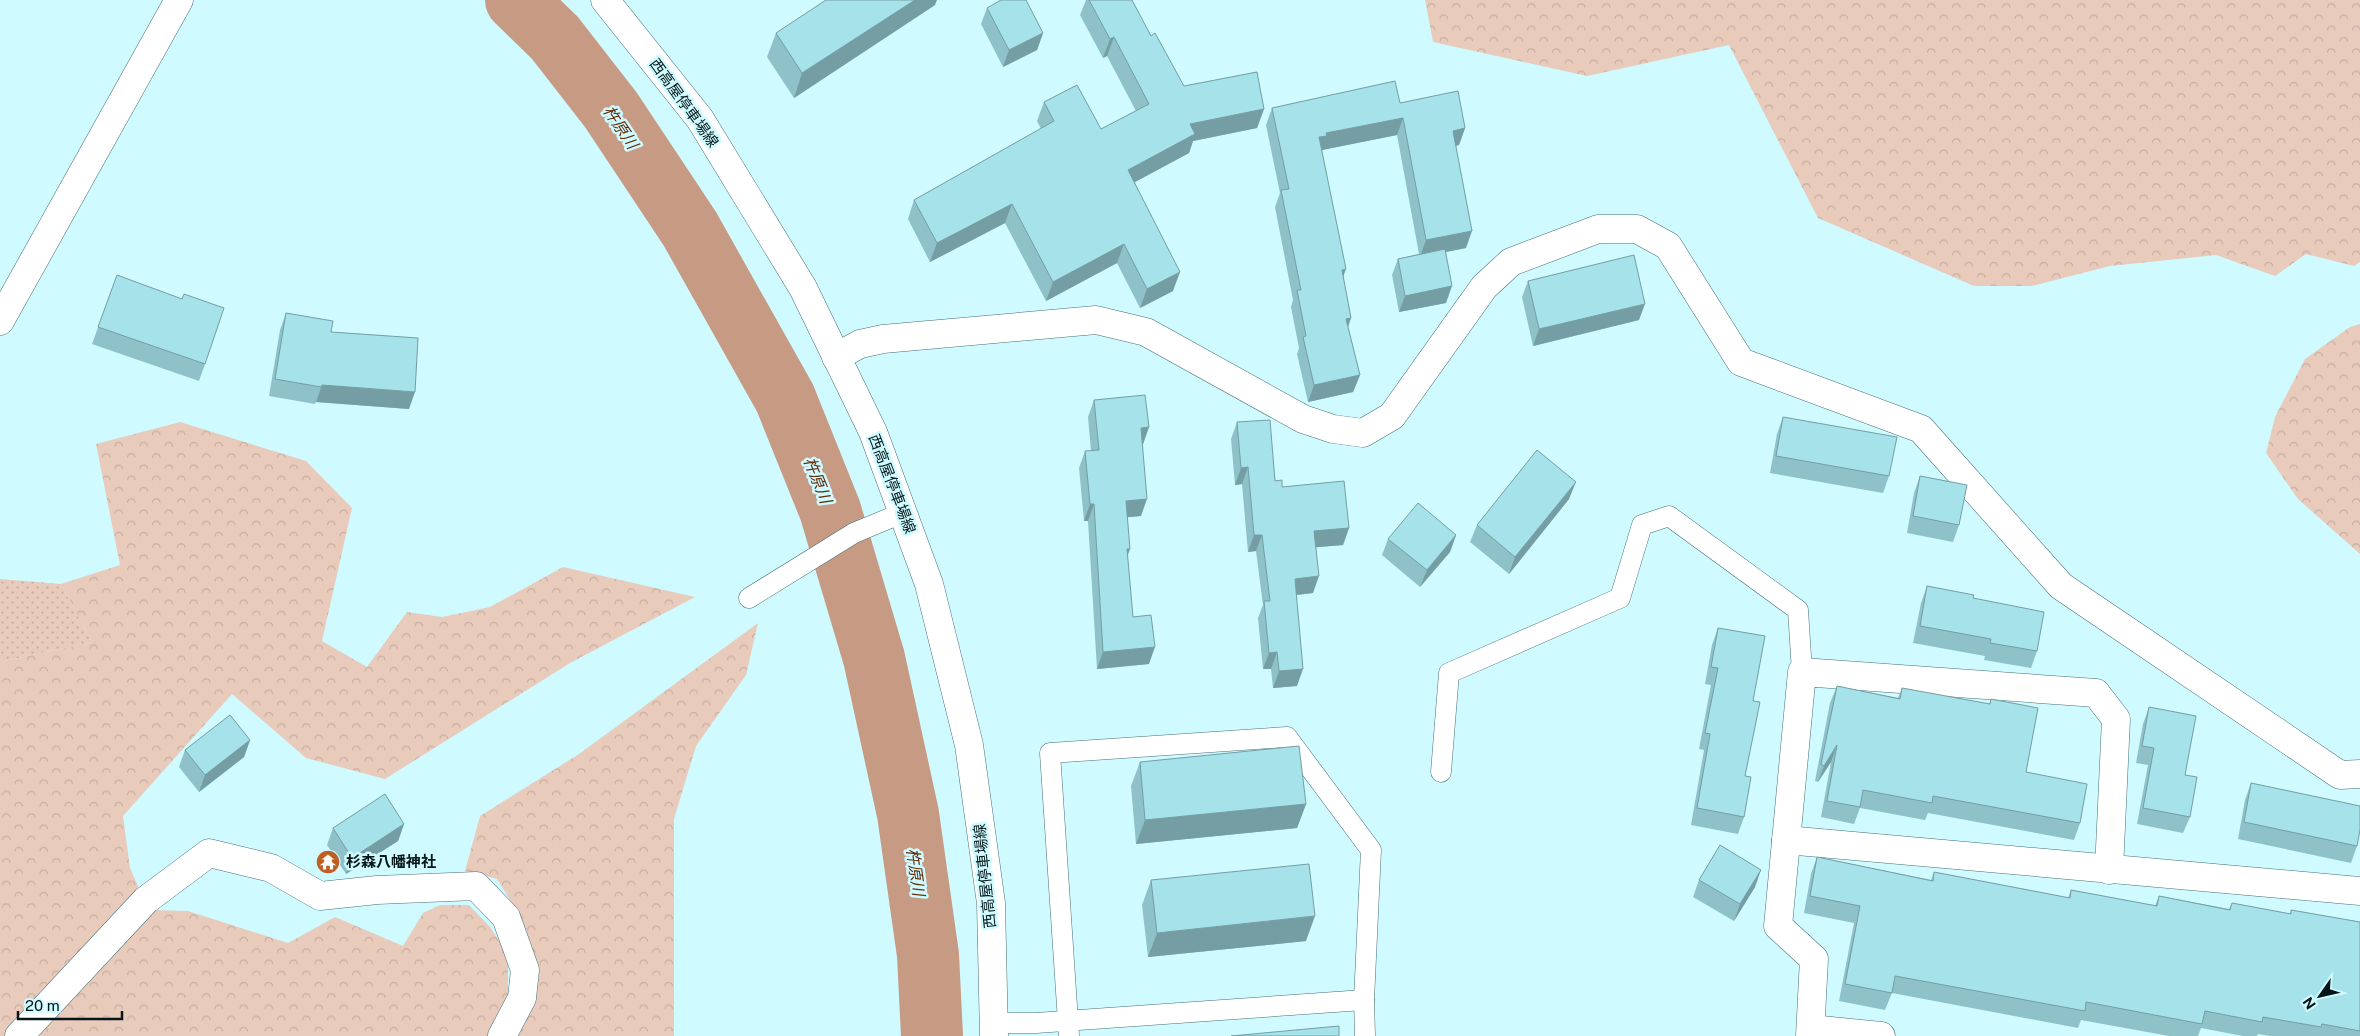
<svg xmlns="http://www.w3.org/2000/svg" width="2360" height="1036" font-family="'Public Sans','Noto Sans JP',sans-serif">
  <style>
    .grass { fill: url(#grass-dots) }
    .forest { fill: url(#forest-crowns) }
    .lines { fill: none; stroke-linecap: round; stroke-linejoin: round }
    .river { stroke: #c79a84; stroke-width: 62 }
    .lane-casing { stroke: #486f73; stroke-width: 21 }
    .street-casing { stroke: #486f73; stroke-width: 29 }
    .secondary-casing { stroke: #486f73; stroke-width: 29 }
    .lane { stroke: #fff; stroke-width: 20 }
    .street { stroke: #fff; stroke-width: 28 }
    .secondary { stroke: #fff; stroke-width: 28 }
    .wall { fill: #8ec2c8 }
    .shaded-wall { fill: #749ea3 }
    .building { fill: #a5e2e9; stroke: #749ea3 }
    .labels { text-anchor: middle; stroke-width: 5; stroke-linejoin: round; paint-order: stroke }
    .street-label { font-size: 15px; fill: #061618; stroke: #cffaff }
    .poi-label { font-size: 15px; font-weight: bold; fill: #061618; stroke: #cffaff; text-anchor: start }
    .water-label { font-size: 16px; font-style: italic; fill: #632b07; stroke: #cffaff }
  </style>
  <defs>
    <pattern id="grass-dots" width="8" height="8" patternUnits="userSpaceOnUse" patternTransform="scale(1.25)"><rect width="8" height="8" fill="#e9cbbc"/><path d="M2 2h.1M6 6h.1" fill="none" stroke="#c6aea1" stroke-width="1.8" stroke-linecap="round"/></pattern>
    <pattern id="forest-crowns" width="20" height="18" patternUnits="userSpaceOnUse" patternTransform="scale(1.25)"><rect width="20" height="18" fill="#e9cbbc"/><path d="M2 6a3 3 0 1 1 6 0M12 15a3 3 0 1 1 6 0" fill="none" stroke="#c6aea1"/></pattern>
  </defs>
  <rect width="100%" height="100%" fill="#cffaff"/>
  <path class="grass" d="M 0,579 L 61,584 L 92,642 L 0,662 Z"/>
  <g class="forest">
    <path d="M 1425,0 L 2360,0 L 2360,262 L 2354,266 L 2306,254 L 2275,276 L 2216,255 L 2110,266 L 2032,286 L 1974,286 L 1818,218 L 1729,45 L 1587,76 L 1433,42 Z"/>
    <path d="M 2360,324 L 2360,554 L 2298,499 L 2266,453 L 2275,417 L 2305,359 L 2350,327 Z"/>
    <path d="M 180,422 L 306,461 L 352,508 L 322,641 L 367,667 L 407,612 L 442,617 L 490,607 L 563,567 L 695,597 L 570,663 L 385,779 L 306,758 L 232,694 L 123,816 L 130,868 L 141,893 L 9,1036 L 0,1036 L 0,662 L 92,642 L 61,584 L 120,565 L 96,444 Z"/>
    <path d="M 758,623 L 746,675 L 696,746 L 674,819 L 674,1036 L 512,1036 L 528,1007 L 539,977 L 517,911 L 497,879 L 465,871 L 480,816 L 579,754 Z"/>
    <path d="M 440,905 L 469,905 L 490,927 L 508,954 L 508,1008 L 493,1036 L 38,1036 L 154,910 L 188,911 L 288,943 L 335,917 L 403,946 L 423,913 Z"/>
  </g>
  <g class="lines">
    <path class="river" d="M 516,0 L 555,38 L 611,110 L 690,229 L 785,398 L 830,510 L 874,658 L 908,814 L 928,955 L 932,1036"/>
    <g class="lane-casing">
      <g id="lane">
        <path d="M 749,598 L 854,533 L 902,513"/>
        <path d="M 1441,772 L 1449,673 L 1620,598 L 1642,525 L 1669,516 L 1798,610 L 1802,672"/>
        <path d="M 994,1023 L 1036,1023 L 1364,1000"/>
        <path d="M 1069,1036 L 1050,753 L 1287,737 L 1371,850 L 1364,1000 L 1365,1036"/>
      </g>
    </g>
    <g class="street-casing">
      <g id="street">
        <path d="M 836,357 L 860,344 L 883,339 L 1096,320 L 1146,332 L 1303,419 L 1333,429 L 1363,433 L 1392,416 L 1484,287 L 1511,262 L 1598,229 L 1637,229 L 1668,246 L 1741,362 L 1921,429 L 2061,586 L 2340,775 L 2360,774"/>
        <path d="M 1786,840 L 2360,891"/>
        <path d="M 1811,1029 L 1881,1036"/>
        <path d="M 19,1036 L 146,900 L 209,853 L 271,868 L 320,896 L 377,890 L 476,886 L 506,917 L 525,970 L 522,998 L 502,1036"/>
        <path d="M 1810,1036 L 1814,959 L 1778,926 L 1802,672 L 2096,693 L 2116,719 L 2109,870"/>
      </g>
    </g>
    <g class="secondary-casing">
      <g id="secondary">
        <path d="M 605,0 L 700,119 L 803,288 L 873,432 L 929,584 L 969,745 L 991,903 L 994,1036"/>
        <path d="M 0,321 L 179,0"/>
      </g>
    </g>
    <use href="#lane" class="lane"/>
    <use href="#street" class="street"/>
    <use href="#secondary" class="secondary"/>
  </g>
  <g class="wall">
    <path d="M 1086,0 L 1132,0 L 1151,36 L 1184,86 L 1264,109 L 1257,128 L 1193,141 L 1189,153 L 1135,182 L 1173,291 L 1140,308 L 1117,263 L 1046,301 L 1005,223 L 930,262 L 908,219 L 914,200 L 1041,129 L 1037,121 L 1044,102 L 1101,129 L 1136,111 L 1107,56 L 1103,58 L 1080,15 Z"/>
    <path d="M 935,5 L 794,98 L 767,57 L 776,33 Z"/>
    <path d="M 987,8 L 1043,33 L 1037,50 L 1003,67 L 981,24 Z"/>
    <path d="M 1400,103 L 1465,128 L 1459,145 L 1456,146 L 1466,248 L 1446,252 L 1446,303 L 1399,312 L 1392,275 L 1398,259 L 1419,254 L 1397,135 L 1322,150 L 1343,277 L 1351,318 L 1348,327 L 1360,375 L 1353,392 L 1308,402 L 1297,354 L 1299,348 L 1291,307 L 1293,300 L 1275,207 L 1280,193 L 1266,125 L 1272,108 Z"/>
    <path d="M 117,275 L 205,364 L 199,381 L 92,344 Z"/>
    <path d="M 1528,281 L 1639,320 L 1533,346 L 1522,297 Z"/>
    <path d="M 286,313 L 331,332 L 409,409 L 316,402 L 315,404 L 269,396 L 280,330 Z"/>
    <path d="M 1094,400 L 1149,427 L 1143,444 L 1142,444 L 1141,516 L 1128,517 L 1127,557 L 1133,617 L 1149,664 L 1097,669 L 1088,521 L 1084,521 L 1079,468 L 1085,451 L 1091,451 L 1088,417 Z"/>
    <path d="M 1783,417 L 1889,476 L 1883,493 L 1770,473 L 1777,434 Z"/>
    <path d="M 1237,422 L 1275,481 L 1282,487 L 1349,528 L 1343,545 L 1316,547 L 1313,593 L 1296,595 L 1297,686 L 1273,688 L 1271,669 L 1263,669 L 1258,618 L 1263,605 L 1256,551 L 1248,552 L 1242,484 L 1235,485 L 1231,439 Z"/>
    <path d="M 1920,476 L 1959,525 L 1953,542 L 1907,533 L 1914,493 Z"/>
    <path d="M 1569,499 L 1509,574 L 1470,542 L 1477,525 Z"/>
    <path d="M 1456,535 L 1450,552 L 1420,587 L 1382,555 L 1388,539 Z"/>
    <path d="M 1927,586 L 1973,598 L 2037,651 L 2031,668 L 1984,660 L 1985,656 L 1913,643 L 1921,603 Z"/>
    <path d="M 1718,628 L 1753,701 L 1745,776 L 1744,817 L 1738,834 L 1691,825 L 1704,750 L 1699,749 L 1711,685 L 1705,684 L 1712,645 Z"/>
    <path d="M 1837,686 L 1898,698 L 1902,688 L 1989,704 L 1991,699 L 2026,772 L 2080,823 L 2074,840 L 1928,813 L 1925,820 L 1860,808 L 1854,824 L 1821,817 L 1831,762 L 1818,782 L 1815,781 L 1830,703 Z"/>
    <path d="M 2149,707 L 2185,775 L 2190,817 L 2183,833 L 2137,824 L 2148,765 L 2136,763 L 2143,724 Z"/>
    <path d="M 250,740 L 244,757 L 199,792 L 179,767 L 185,750 Z"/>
    <path d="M 1140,762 L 1306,804 L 1297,828 L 1136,844 L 1131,786 Z"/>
    <path d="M 2251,783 L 2357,846 L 2351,863 L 2238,839 L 2245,800 Z"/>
    <path d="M 404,824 L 398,841 L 346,874 L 327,845 L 333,828 Z"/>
    <path d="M 1817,857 L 1931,880 L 1934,872 L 2068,898 L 2071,890 L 2155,906 L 2159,896 L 2229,909 L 2232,903 L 2290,914 L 2291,910 L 2360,922 L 2360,1036 L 2270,1036 L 2258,1034 L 2257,1036 L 2243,1036 L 2201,1028 L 2198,1036 L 2169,1036 L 2081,1020 L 2078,1028 L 1892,993 L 1885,1010 L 1839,1001 L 1854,923 L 1804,913 L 1811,874 Z"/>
    <path d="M 1151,880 L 1306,941 L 1148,957 L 1142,905 Z"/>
    <path d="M 1699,880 L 1755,887 L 1734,921 L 1693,897 Z"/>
  </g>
  <g class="shaded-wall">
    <path d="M 915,0 L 937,0 L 935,5 L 794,98 L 802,73 Z"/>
    <path d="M 1043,33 L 1037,50 L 1003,67 L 1009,50 Z"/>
    <path d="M 1114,37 L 1107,56 L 1103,58 L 1110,39 Z"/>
    <path d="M 1264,109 L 1257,128 L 1193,141 L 1189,153 L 1122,189 L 1128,170 L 1190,124 Z"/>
    <path d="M 1403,118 L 1397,135 L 1322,150 L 1319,137 L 1326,133 Z"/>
    <path d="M 1465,128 L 1459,145 L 1447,148 L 1453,131 Z"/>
    <path d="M 1012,204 L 1005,223 L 930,262 L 937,243 Z"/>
    <path d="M 1472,231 L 1466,248 L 1420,257 L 1426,240 Z"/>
    <path d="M 1124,244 L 1117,263 L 1046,301 L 1053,282 Z"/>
    <path d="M 1346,269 L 1340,286 L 1342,270 Z"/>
    <path d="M 1180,272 L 1173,291 L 1140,308 L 1147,289 Z"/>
    <path d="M 1452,286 L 1446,303 L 1399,312 L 1405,296 Z"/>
    <path d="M 1645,304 L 1639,320 L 1533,346 L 1539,329 Z"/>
    <path d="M 1351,318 L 1345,335 L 1346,319 Z"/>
    <path d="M 1360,375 L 1353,392 L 1308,402 L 1314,385 Z"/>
    <path d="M 322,385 L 415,392 L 409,409 L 316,402 Z"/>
    <path d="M 1149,427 L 1143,444 L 1135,445 L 1141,428 Z"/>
    <path d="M 1248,467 L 1242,484 L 1235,485 L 1241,468 Z"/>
    <path d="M 1576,482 L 1569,499 L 1509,574 L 1515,557 Z"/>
    <path d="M 1147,499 L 1141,516 L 1120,518 L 1126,501 Z"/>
    <path d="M 1090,504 L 1094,504 L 1088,521 L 1084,521 Z"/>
    <path d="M 1349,528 L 1343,545 L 1308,548 L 1314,531 Z"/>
    <path d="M 1254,535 L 1262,535 L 1256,551 L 1248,552 Z"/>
    <path d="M 1456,535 L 1450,552 L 1420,587 L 1427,570 Z"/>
    <path d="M 1127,549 L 1130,549 L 1124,566 Z"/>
    <path d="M 1319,576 L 1313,593 L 1288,596 L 1295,579 Z"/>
    <path d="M 1155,647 L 1149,664 L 1097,669 L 1103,652 Z"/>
    <path d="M 1277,652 L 1271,669 L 1263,669 L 1269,653 Z"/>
    <path d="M 1303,669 L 1297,686 L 1273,688 L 1279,671 Z"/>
    <path d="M 250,740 L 244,757 L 199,792 L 205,775 Z"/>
    <path d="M 1837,745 L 1831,762 L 1818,782 L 1824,766 Z"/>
    <path d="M 1306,804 L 1297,828 L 1136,844 L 1145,820 Z"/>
    <path d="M 404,824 L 398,841 L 346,874 L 352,858 Z"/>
    <path d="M 1761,870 L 1755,887 L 1734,921 L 1740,904 Z"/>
    <path d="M 1315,916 L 1306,941 L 1148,957 L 1157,933 Z"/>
  </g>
  <g class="building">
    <path d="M 826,0 L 915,0 L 802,73 L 776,33 Z"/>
    <path d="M 1001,0 L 1026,0 L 1043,33 L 1009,50 L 987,8 Z"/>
    <path d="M 1089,0 L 1132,0 L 1151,36 L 1155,33 L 1184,86 L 1257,72 L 1264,109 L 1190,124 L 1195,134 L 1128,170 L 1180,272 L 1147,289 L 1124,244 L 1053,282 L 1012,204 L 937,243 L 914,200 L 1054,121 L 1044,102 L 1077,85 L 1101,129 L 1149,104 L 1114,37 L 1110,39 Z"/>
    <path d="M 1395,81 L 1400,103 L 1458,91 L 1465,128 L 1453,131 L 1472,231 L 1426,240 L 1403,118 L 1326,133 L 1327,136 L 1319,137 L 1346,269 L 1342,270 L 1351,318 L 1346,319 L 1360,375 L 1314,385 L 1303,337 L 1306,336 L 1297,290 L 1301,290 L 1281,190 L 1289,189 L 1272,108 Z"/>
    <path d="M 1445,249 L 1452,286 L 1405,296 L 1398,259 Z"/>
    <path d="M 1634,255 L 1645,304 L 1539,329 L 1528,281 Z"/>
    <path d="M 117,275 L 182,299 L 184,294 L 224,308 L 205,364 L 98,327 Z"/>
    <path d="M 286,313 L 333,321 L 331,332 L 418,338 L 415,392 L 322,385 L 321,387 L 275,379 Z"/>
    <path d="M 1145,395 L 1149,427 L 1141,428 L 1147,499 L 1126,501 L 1130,549 L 1127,549 L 1133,617 L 1151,615 L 1155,647 L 1103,652 L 1094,504 L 1090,504 L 1085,451 L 1099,450 L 1094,400 Z"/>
    <path d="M 1783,417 L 1897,437 L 1889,476 L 1776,456 Z"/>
    <path d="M 1270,420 L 1275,481 L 1282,480 L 1282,487 L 1344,481 L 1349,528 L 1314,531 L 1319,576 L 1295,579 L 1303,669 L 1279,671 L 1277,652 L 1269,653 L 1264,601 L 1270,601 L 1262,535 L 1254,535 L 1248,467 L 1241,468 L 1237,422 Z"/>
    <path d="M 1537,450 L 1576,482 L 1515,557 L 1477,525 Z"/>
    <path d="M 1920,476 L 1967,485 L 1959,525 L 1913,516 Z"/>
    <path d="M 1418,503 L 1456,535 L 1427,570 L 1388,539 Z"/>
    <path d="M 1927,586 L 1974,595 L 1973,598 L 2044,612 L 2037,651 L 1990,643 L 1991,639 L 1920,626 Z"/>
    <path d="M 1718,628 L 1765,636 L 1753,701 L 1760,702 L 1745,776 L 1751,777 L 1744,817 L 1697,808 L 1710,734 L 1705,733 L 1718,668 L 1711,667 Z"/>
    <path d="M 1837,686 L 1900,699 L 1902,688 L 1990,704 L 1991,699 L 2038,708 L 2026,772 L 2087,784 L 2080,823 L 1933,796 L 1932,803 L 1863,790 L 1860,807 L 1827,801 L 1837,745 L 1824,766 L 1821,764 Z"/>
    <path d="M 2149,707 L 2196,716 L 2185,775 L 2197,777 L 2190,817 L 2143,808 L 2154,748 L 2142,746 Z"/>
    <path d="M 230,715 L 250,740 L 205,775 L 185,750 Z"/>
    <path d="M 1299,746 L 1306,804 L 1145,820 L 1140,762 Z"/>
    <path d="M 2251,783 L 2360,806 L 2360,830 L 2357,846 L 2244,822 Z"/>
    <path d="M 385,794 L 404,824 L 352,858 L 333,828 Z"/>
    <path d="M 1720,845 L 1761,870 L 1740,904 L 1699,880 Z"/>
    <path d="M 1817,857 L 1933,881 L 1934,872 L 2070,898 L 2071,890 L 2157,906 L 2159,896 L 2230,910 L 2232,903 L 2291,914 L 2291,910 L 2360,922 L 2360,1031 L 2322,1024 L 2321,1027 L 2263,1017 L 2262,1022 L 2205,1011 L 2202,1024 L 2086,1002 L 2085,1011 L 1895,976 L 1892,993 L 1845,984 L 1860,906 L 1810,896 Z"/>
    <path d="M 1309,864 L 1315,916 L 1157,933 L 1151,880 Z"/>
    <path d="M 1339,1026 L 1339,1036 L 1231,1036 Z"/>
  </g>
  <defs>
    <g id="temple-disc" transform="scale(1.25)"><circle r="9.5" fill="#c15e24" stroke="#cffaff"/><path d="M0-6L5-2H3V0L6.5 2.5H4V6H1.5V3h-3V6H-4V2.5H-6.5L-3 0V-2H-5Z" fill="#fff"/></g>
  </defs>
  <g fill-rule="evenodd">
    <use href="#temple-disc" x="328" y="862"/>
  </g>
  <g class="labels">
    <g class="street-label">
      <text transform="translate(684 103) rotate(54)" y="5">西高屋停車場線</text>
      <text transform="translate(892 484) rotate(69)" y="5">西高屋停車場線</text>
      <text transform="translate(985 876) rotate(-96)" y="5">西高屋停車場線</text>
    </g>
    <g class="poi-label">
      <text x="346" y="867">杉森八幡神社</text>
    </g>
    <g class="water-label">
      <text transform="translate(621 127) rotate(56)" y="6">杵原川</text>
      <text transform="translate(818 480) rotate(68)" y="6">杵原川</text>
      <text transform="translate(916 872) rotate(82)" y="6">杵原川</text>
    </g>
  </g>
  <g transform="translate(2320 996) rotate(236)" stroke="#cffaff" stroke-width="4" paint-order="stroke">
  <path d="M0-4L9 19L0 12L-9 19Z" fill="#061618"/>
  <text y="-8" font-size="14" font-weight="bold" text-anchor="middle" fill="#061618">N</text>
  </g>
  <path d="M18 1011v8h104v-8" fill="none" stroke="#061618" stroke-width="2.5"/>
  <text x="25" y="1011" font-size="15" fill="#061618" stroke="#cffaff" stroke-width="4" paint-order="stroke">20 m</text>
</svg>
